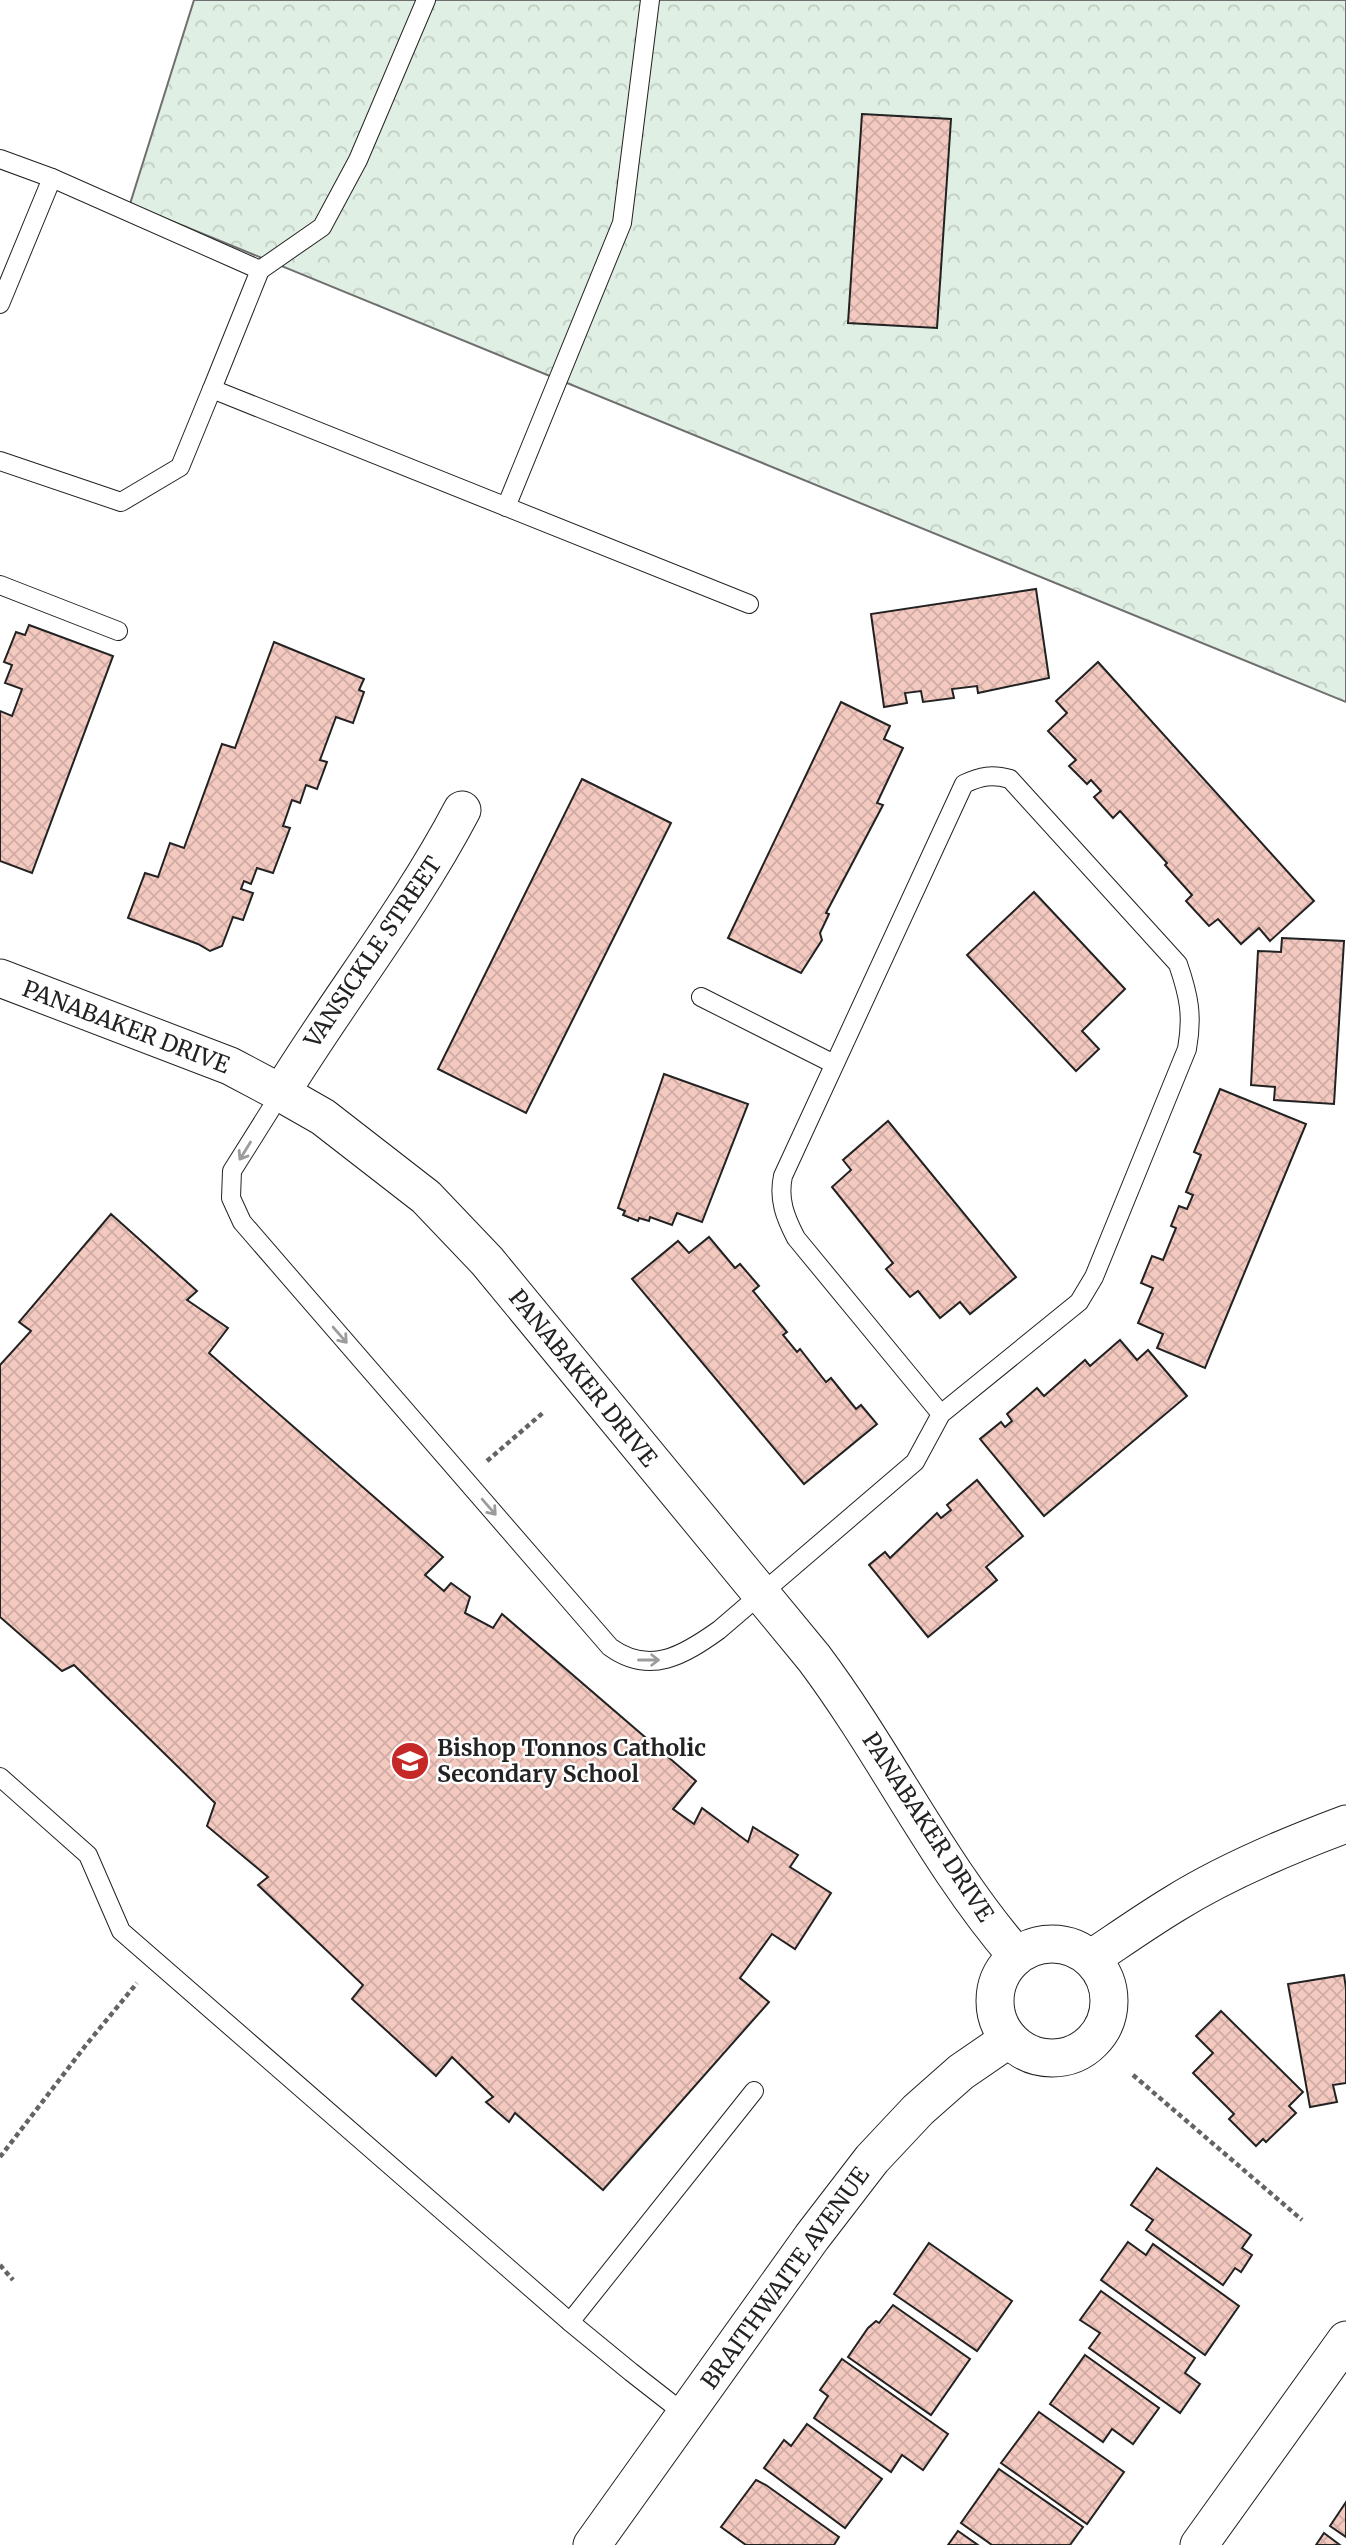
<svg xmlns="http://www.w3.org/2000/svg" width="1346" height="2545" font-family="Merriweather,serif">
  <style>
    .forest { fill: url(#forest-crowns); stroke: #6f6f6f; stroke-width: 2 }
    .building { fill: url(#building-cross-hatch); stroke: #222; stroke-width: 2 }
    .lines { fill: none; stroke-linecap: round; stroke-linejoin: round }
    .service-casing { stroke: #222; stroke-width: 20 }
    .minor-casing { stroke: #222; stroke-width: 39 }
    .path { stroke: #646464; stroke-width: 4.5; stroke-dasharray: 5 3.5; stroke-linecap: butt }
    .service { stroke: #fff; stroke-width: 18 }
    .minor { stroke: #fff; stroke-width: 37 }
    .oneway { stroke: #9c9c9c }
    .labels { text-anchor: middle; stroke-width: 5; stroke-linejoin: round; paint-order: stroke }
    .street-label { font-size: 23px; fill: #222; stroke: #fff }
    .poi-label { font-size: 23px; font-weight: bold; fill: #222; stroke: #fff; text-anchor: start }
  </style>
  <defs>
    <pattern id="forest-crowns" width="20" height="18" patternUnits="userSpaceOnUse" patternTransform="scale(1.75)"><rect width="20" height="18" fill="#e0efe3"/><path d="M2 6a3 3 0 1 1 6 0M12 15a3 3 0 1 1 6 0" fill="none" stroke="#c0cdc2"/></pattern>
    <pattern id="building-cross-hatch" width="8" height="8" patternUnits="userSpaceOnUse" patternTransform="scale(1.75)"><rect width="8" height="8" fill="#f3c9c0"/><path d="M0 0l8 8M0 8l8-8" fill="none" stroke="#d0aca5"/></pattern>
  </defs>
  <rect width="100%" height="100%" fill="#fff"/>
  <path class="forest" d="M 194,0 L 1346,0 L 1346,702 L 130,204 Z"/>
  <g class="building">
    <path d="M 862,114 L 951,119 L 937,328 L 848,323 Z"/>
    <path d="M 1036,589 L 1049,678 L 978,693 L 977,686 L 952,689 L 954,698 L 923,702 L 921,691 L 905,693 L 907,703 L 884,707 L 871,614 Z"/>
    <path d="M 29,625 L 113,656 L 32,873 L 0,861 L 0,711 L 12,716 L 22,689 L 5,683 L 12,665 L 4,662 L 16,632 L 25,635 Z"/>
    <path d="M 274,642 L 364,679 L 359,690 L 364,692 L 353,723 L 336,717 L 320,760 L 327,762 L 317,789 L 306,785 L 300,803 L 292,800 L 283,826 L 290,828 L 273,873 L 257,868 L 251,884 L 244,881 L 241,889 L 253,893 L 243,920 L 233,917 L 222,946 L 210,951 L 198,944 L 128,918 L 145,873 L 158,877 L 170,843 L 184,848 L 222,744 L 235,748 Z"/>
    <path d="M 1098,662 L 1314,901 L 1270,941 L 1259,928 L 1241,944 L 1218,919 L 1209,926 L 1186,901 L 1192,895 L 1165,865 L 1167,863 L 1120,811 L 1113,818 L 1094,797 L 1101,791 L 1091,780 L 1087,784 L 1069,766 L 1076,760 L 1048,731 L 1067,713 L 1056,701 Z"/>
    <path d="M 841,702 L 890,726 L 884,739 L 903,748 L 877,803 L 883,805 L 826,913 L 829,914 L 820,933 L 822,940 L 801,973 L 728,938 Z"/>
    <path d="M 582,779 L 671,823 L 526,1113 L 438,1069 Z"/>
    <path d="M 1034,892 L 1125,989 L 1082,1031 L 1099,1049 L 1076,1071 L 967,955 Z"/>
    <path d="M 1282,938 L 1344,941 L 1334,1104 L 1274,1100 L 1275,1087 L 1251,1085 L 1258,951 L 1281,952 Z"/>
    <path d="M 664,1074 L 748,1104 L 702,1222 L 677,1213 L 672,1225 L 650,1217 L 649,1221 L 639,1218 L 638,1221 L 623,1215 L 625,1211 L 618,1208 Z"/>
    <path d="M 1220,1089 L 1306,1124 L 1205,1368 L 1157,1348 L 1163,1334 L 1138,1323 L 1153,1288 L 1141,1283 L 1152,1256 L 1163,1260 L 1176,1228 L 1171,1226 L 1179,1206 L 1187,1209 L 1193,1195 L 1186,1192 L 1201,1155 L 1194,1152 Z"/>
    <path d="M 888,1121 L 1016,1277 L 970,1314 L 960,1302 L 940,1318 L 918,1291 L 910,1297 L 886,1269 L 893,1263 L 832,1187 L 851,1170 L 843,1160 Z"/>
    <path d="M 111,1214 L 197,1291 L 187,1300 L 228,1328 L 209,1353 L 443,1557 L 425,1575 L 444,1591 L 451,1583 L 470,1597 L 465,1613 L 493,1628 L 502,1614 L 696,1781 L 673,1809 L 694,1824 L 702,1808 L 748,1842 L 753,1827 L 798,1855 L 790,1867 L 831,1893 L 795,1949 L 772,1934 L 740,1978 L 769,2002 L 603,2190 L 515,2113 L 509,2122 L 486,2102 L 493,2097 L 452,2057 L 436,2076 L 352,1999 L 363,1985 L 258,1885 L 268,1877 L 207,1826 L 215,1803 L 74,1665 L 62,1671 L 0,1617 L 0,1365 L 31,1331 L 19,1322 Z"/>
    <path d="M 709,1237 L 735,1268 L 740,1264 L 759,1286 L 753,1291 L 787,1332 L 783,1335 L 797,1352 L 800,1349 L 826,1382 L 831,1378 L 856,1409 L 861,1405 L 877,1424 L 804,1484 L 632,1279 L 678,1241 L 689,1253 Z"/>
    <path d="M 1120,1340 L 1137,1360 L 1148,1350 L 1187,1396 L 1044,1516 L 980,1439 L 1001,1422 L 1005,1427 L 1012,1421 L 1007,1414 L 1037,1388 L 1044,1396 L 1085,1360 L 1090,1366 Z"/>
    <path d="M 977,1480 L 1023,1536 L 986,1567 L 997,1580 L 928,1637 L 869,1565 L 885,1552 L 890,1558 L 937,1513 L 941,1518 L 951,1510 L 947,1505 Z"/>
    <path d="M 1344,1975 L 1346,1988 L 1346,2083 L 1333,2085 L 1337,2102 L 1310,2107 L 1288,1984 Z"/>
    <path d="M 1221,2011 L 1303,2092 L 1289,2106 L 1296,2113 L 1266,2142 L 1263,2139 L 1256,2146 L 1229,2119 L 1234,2114 L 1193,2073 L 1213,2053 L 1196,2036 Z"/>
    <path d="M 1157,2168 L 1251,2235 L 1242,2248 L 1252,2255 L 1241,2272 L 1235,2268 L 1223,2285 L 1146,2230 L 1153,2220 L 1131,2205 Z"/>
    <path d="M 1128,2242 L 1146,2255 L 1153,2244 L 1239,2306 L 1205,2355 L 1101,2280 Z"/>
    <path d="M 929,2243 L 1012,2301 L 977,2351 L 894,2294 Z"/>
    <path d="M 1101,2291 L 1195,2358 L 1185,2373 L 1200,2384 L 1180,2413 L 1089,2348 L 1100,2333 L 1080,2320 Z"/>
    <path d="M 893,2305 L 970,2359 L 931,2415 L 848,2357 L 868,2328 L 876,2321 L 879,2323 Z"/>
    <path d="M 1085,2355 L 1159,2408 L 1133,2444 L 1112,2429 L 1103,2442 L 1050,2404 Z"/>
    <path d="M 842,2359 L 948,2434 L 923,2470 L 902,2455 L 891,2472 L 814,2418 L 828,2396 L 820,2390 Z"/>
    <path d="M 1039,2412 L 1124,2472 L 1087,2524 L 1001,2463 Z"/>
    <path d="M 807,2424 L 882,2479 L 845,2528 L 764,2468 L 784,2440 L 791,2446 Z"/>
    <path d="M 999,2469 L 1083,2527 L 1070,2545 L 992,2545 L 961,2523 Z"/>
    <path d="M 756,2480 L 766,2485 L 839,2537 L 834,2545 L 746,2545 L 721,2527 Z"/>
    <path d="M 1346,2502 L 1346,2537 L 1330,2526 Z"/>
    <path d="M 958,2531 L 978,2545 L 948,2545 Z"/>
    <path d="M 1324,2533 L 1340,2545 L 1316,2545 Z"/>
  </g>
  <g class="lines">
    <g class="service-casing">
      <g id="service">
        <path d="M 0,159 L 52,178 L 260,270 L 212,389 L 749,604"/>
        <path d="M 260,270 L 322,227 L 358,160 L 426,0"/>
        <path d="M 0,304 L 52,178"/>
        <path d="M 0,461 L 121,502 L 180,467 L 212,389"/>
        <path d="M 506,507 L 622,223 L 650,0"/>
        <path d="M 0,585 L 118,631"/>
        <path d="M 701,997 L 834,1064"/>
        <path d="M 281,1093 L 232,1171 L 231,1198 L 242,1222 L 610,1647 C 650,1676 684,1655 719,1630 L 915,1462 L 941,1414 L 1079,1302 L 1094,1277 L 1187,1049 C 1193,1016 1189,996 1178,964 L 1010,779 C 992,774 981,776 964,784 L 783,1176 C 778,1199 785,1217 796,1238 L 941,1414"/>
        <path d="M 0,1777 L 88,1855 L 121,1931 L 570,2322 L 631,2372 L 686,2415"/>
        <path d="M 570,2322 L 754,2091"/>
      </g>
    </g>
    <g class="minor-casing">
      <g id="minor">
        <path d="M 0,978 L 230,1066 L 281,1093 L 323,1117 L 426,1197 L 487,1261 L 814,1658 C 886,1754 938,1865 1016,1955"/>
        <path d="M 281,1093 C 340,997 410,909 462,810"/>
        <circle cx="1052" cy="2001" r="57"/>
        <path d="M 1092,1958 C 1119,1940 1146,1921 1174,1904 C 1227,1871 1287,1846 1346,1824"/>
        <path d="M 592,2545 L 812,2237 L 872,2159 L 918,2110 L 961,2072 L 1009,2039"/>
        <path d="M 1199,2545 L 1346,2340"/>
      </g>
    </g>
    <g class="path">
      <path d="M 487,1461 L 545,1411"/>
      <path d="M 1133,2075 L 1302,2220"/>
      <path d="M 0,2157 L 86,2045 L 137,1983"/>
      <path d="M 0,2265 L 13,2280"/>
    </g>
    <use href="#service" class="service"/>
    <use href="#minor" class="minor"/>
  </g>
  <defs><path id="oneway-shaft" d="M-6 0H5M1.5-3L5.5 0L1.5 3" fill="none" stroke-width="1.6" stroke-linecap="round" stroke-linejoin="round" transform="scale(1.75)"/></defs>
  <g class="oneway">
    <use href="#oneway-shaft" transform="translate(245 1151) rotate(122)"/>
    <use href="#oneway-shaft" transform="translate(340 1335) rotate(49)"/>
    <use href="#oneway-shaft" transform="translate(489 1507) rotate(49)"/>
    <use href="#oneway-shaft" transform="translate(649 1660)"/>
  </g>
  <defs>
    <g id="school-disc" transform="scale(2.0125)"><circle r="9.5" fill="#c62828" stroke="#fff"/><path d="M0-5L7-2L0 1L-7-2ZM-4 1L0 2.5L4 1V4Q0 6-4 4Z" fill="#fff"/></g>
  </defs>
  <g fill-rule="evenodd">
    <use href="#school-disc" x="410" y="1761"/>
  </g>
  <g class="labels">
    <g class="street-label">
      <text transform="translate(373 952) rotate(-56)" y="8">VANSICKLE STREET</text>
      <text transform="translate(126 1027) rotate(21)" y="8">PANABAKER DRIVE</text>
      <text transform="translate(583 1378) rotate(51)" y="8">PANABAKER DRIVE</text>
      <text transform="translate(928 1827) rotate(57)" y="8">PANABAKER DRIVE</text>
      <text transform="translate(785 2278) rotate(-54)" y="8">BRAITHWAITE AVENUE</text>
    </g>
    <g class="poi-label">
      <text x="437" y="1756">Bishop Tonnos Catholic<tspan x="437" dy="26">Secondary School</tspan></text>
    </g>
  </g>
</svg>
